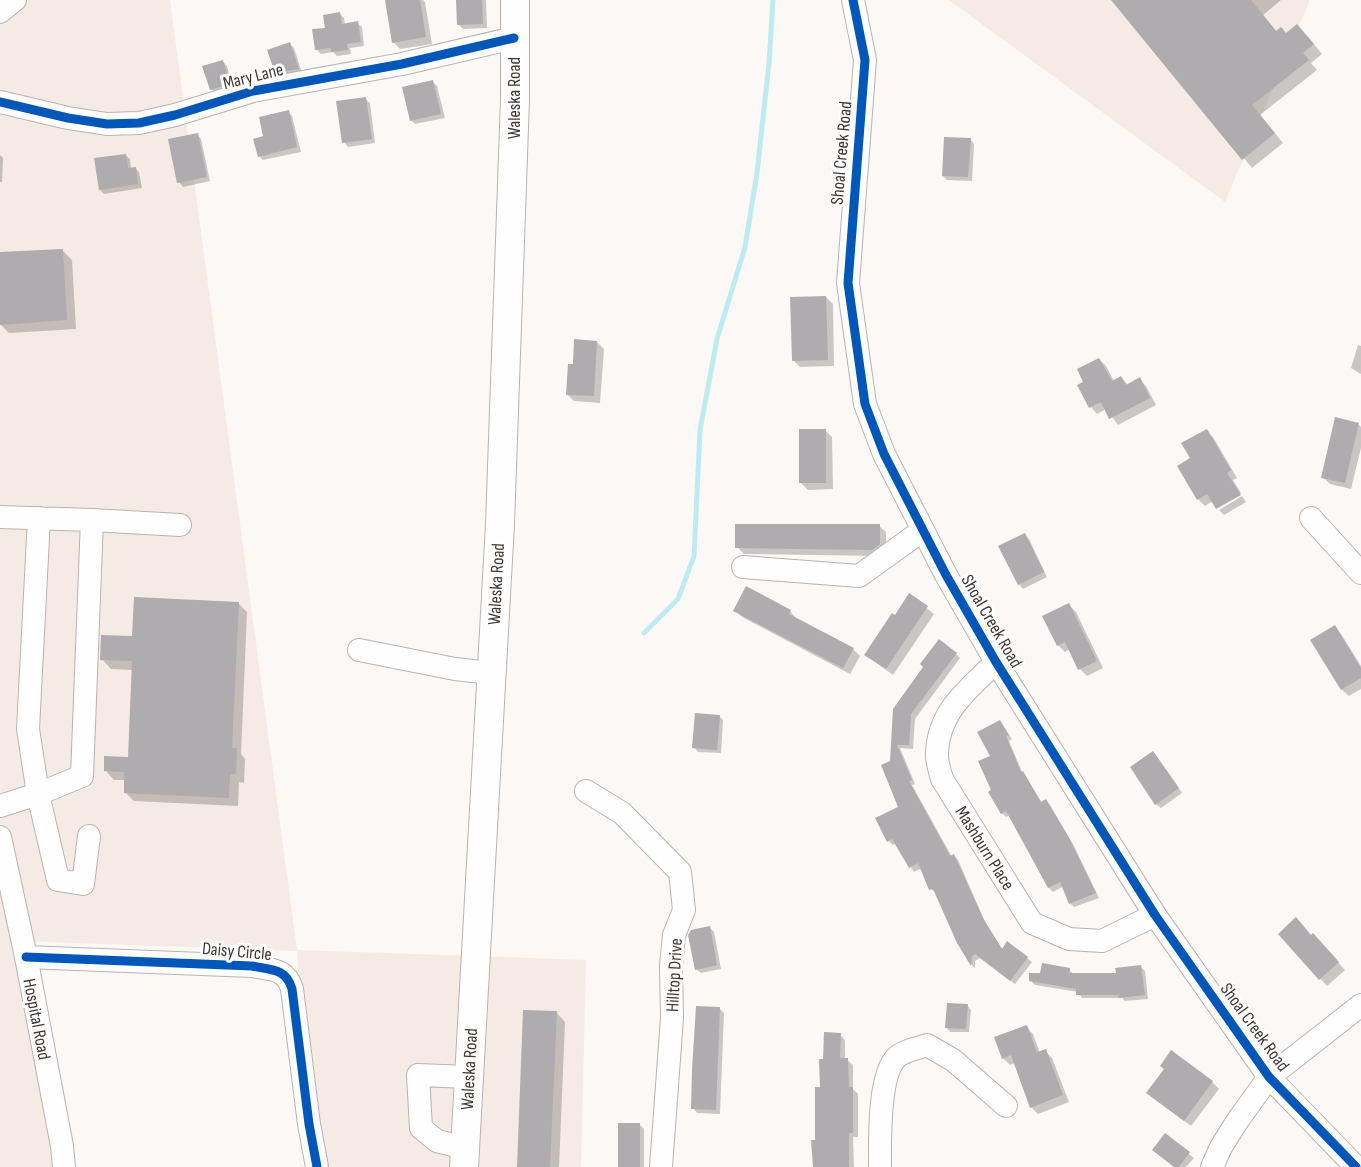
<svg xmlns="http://www.w3.org/2000/svg" width="1361" height="1167" font-family="'Sofia Sans Condensed',sans-serif">
  <style>
    .built { fill: #f5ebe4 }
    .shadow { fill: #0003 }
    .lines { fill: none; stroke-linecap: round; stroke-linejoin: round }
    .stream { stroke: #beebf0; stroke-width: 5 }
    .building { fill: #aeacae }
    .minor-casing { stroke: #b8b3b0; stroke-width: 24 }
    .major-casing { stroke: #b8b3b0; stroke-width: 30 }
    .minor { stroke: #fffefe; stroke-width: 22 }
    .major { stroke: #fffefe; stroke-width: 28 }
    .cycleway-casing { stroke: #fff; stroke-width: 13 }
    .cycleway { stroke: #0057b8; stroke-width: 9 }
    .labels { text-anchor: middle; stroke-width: 6; stroke-linejoin: round; paint-order: stroke }
    .street-label { font-size: 18px; fill: #3e3732; stroke: #fff }
  </style>
  <rect width="100%" height="100%" fill="#fcf8f5"/>
  <g class="built">
    <path d="M 0,0 L 170,0 L 297,950 L 586,960 L 581,1167 L 315,1167 L 297,951 L 19,941 L 75,1167 L 0,1167 Z"/>
    <path d="M 949,0 L 1310,0 L 1225,202 Z"/>
  </g>
  <g class="shadow">
    <path d="M 390,0 L 423,0 L 425,2 L 432,44 L 400,49 L 393,42 Z"/>
    <path d="M 458,0 L 486,0 L 487,28 L 463,29 L 459,25 Z"/>
    <path d="M 1113,0 L 1281,0 L 1263,15 L 1277,32 L 1306,35 L 1322,54 L 1311,63 L 1317,70 L 1260,115 L 1283,143 L 1252,168 Z"/>
    <path d="M 340,14 L 344,18 L 345,25 L 357,23 L 362,27 L 364,46 L 350,48 L 351,54 L 337,56 L 333,52 L 321,54 L 317,50 L 326,29 Z"/>
    <path d="M 290,44 L 294,48 L 302,73 L 281,77 L 276,72 Z"/>
    <path d="M 222,61 L 227,66 L 233,88 L 216,94 L 211,89 Z"/>
    <path d="M 433,82 L 437,86 L 445,118 L 415,124 L 411,120 Z"/>
    <path d="M 365,99 L 370,103 L 375,143 L 348,147 L 344,142 Z"/>
    <path d="M 288,112 L 292,116 L 301,152 L 263,160 L 259,156 Z"/>
    <path d="M 197,134 L 201,139 L 210,181 L 183,187 L 179,182 Z"/>
    <path d="M 970,139 L 974,144 L 972,181 L 947,180 L 943,176 Z"/>
    <path d="M 0,155 L 3,158 L 2,182 L 0,182 Z"/>
    <path d="M 125,155 L 130,159 L 131,169 L 135,168 L 139,172 L 142,188 L 104,194 L 100,190 Z"/>
    <path d="M 62,250 L 72,260 L 76,329 L 9,333 L 0,324 L 0,254 Z"/>
    <path d="M 826,297 L 833,304 L 834,366 L 800,367 L 793,360 Z"/>
    <path d="M 597,342 L 604,349 L 600,403 L 574,401 L 567,394 Z"/>
    <path d="M 1358,345 L 1361,346 L 1361,374 L 1351,368 Z"/>
    <path d="M 1099,359 L 1106,366 L 1114,381 L 1121,377 L 1128,385 L 1139,379 L 1146,386 L 1156,405 L 1118,425 L 1106,409 L 1097,414 L 1091,407 L 1085,382 Z"/>
    <path d="M 1358,424 L 1361,427 L 1361,448 L 1351,489 L 1330,484 L 1323,477 Z"/>
    <path d="M 825,430 L 832,437 L 833,489 L 808,490 L 801,483 Z"/>
    <path d="M 1206,431 L 1213,437 L 1237,478 L 1233,480 L 1241,493 L 1217,507 L 1213,501 L 1205,506 L 1198,499 L 1192,459 Z"/>
    <path d="M 1242,496 L 1246,502 L 1224,515 L 1219,510 Z"/>
    <path d="M 879,526 L 886,532 L 886,551 L 879,556 L 744,554 L 737,547 Z"/>
    <path d="M 1024,535 L 1029,539 L 1047,577 L 1023,589 L 1019,584 L 1000,547 Z"/>
    <path d="M 746,588 L 790,611 L 797,619 L 853,649 L 860,656 L 850,674 L 742,617 L 735,610 Z"/>
    <path d="M 910,595 L 934,614 L 893,675 L 866,655 Z"/>
    <path d="M 238,603 L 247,612 L 241,754 L 245,759 L 244,783 L 239,782 L 238,806 L 134,801 L 125,792 L 126,780 L 114,780 L 105,770 L 129,759 L 133,670 L 111,669 L 102,659 L 134,638 Z"/>
    <path d="M 1069,605 L 1076,612 L 1103,668 L 1087,676 L 1080,669 L 1070,649 L 1065,652 L 1058,645 Z"/>
    <path d="M 1335,627 L 1341,634 L 1361,666 L 1361,689 L 1349,696 L 1342,690 L 1312,640 Z"/>
    <path d="M 956,654 L 960,658 L 915,719 L 913,749 L 900,748 L 915,784 L 912,785 L 952,857 L 954,856 L 958,860 L 986,924 L 1003,950 L 1027,958 L 1032,962 L 1015,984 L 980,958 L 975,961 L 975,968 L 972,965 L 958,942 L 936,893 L 931,889 L 922,868 L 914,872 L 896,843 L 893,845 L 889,841 L 900,807 L 892,762 L 895,710 Z"/>
    <path d="M 719,716 L 723,720 L 721,753 L 698,752 L 694,747 Z"/>
    <path d="M 1000,722 L 1012,739 L 1009,741 L 1023,774 L 1042,803 L 1046,801 L 1050,805 L 1073,844 L 1099,898 L 1074,907 L 1070,903 L 1064,886 L 1053,892 L 1049,888 L 1010,815 L 1006,817 L 1002,813 L 992,791 L 993,757 Z"/>
    <path d="M 1157,757 L 1182,793 L 1161,808 L 1156,804 Z"/>
    <path d="M 709,927 L 714,932 L 721,969 L 701,973 L 696,969 Z"/>
    <path d="M 1280,934 L 1312,936 L 1320,942 L 1345,970 L 1327,986 Z"/>
    <path d="M 1140,966 L 1145,971 L 1148,999 L 1125,1001 L 1122,998 L 1082,998 L 1078,992 L 1035,985 L 1030,980 L 1041,975 L 1069,969 L 1074,975 L 1118,975 Z"/>
    <path d="M 967,1005 L 971,1010 L 969,1032 L 950,1032 L 946,1027 Z"/>
    <path d="M 719,1008 L 724,1013 L 720,1114 L 697,1113 L 693,1108 Z"/>
    <path d="M 556,1012 L 565,1022 L 559,1167 L 518,1167 Z"/>
    <path d="M 1026,1027 L 1033,1034 L 1040,1053 L 1045,1051 L 1052,1058 L 1069,1102 L 1038,1114 L 1031,1107 L 1015,1063 L 1010,1065 L 1003,1058 Z"/>
    <path d="M 840,1035 L 845,1040 L 845,1060 L 847,1060 L 853,1065 L 853,1089 L 858,1094 L 858,1137 L 853,1137 L 854,1167 L 814,1167 L 825,1060 Z"/>
    <path d="M 1212,1082 L 1219,1089 L 1191,1126 L 1155,1099 Z"/>
    <path d="M 639,1124 L 644,1129 L 644,1167 L 619,1167 Z"/>
    <path d="M 1165,1135 L 1194,1158 L 1186,1167 L 1175,1167 Z"/>
  </g>
  <g class="lines">
    <path class="stream" d="M 644,633 L 678,599 L 694,556 L 700,430 L 717,339 L 745,247 L 757,173 L 769,63 L 773,0"/>
  </g>
  <g class="building">
    <path d="M 385,0 L 420,0 L 426,37 L 392,43 Z"/>
    <path d="M 456,0 L 482,0 L 483,24 L 457,25 Z"/>
    <path d="M 1111,0 L 1251,0 L 1276,31 L 1281,27 L 1286,33 L 1297,24 L 1314,44 L 1303,53 L 1309,60 L 1252,105 L 1275,133 L 1242,160 Z"/>
    <path d="M 340,12 L 342,24 L 358,21 L 361,42 L 347,44 L 348,50 L 331,52 L 331,48 L 315,50 L 312,29 L 325,28 L 323,15 Z"/>
    <path d="M 290,42 L 299,69 L 275,73 L 267,50 Z"/>
    <path d="M 223,60 L 230,84 L 210,90 L 202,66 Z"/>
    <path d="M 433,80 L 441,114 L 410,121 L 402,87 Z"/>
    <path d="M 366,97 L 372,139 L 342,143 L 336,101 Z"/>
    <path d="M 289,110 L 297,147 L 258,157 L 253,139 L 263,136 L 259,117 Z"/>
    <path d="M 198,133 L 207,177 L 177,183 L 168,139 Z"/>
    <path d="M 944,137 L 971,138 L 968,177 L 942,176 Z"/>
    <path d="M 126,154 L 128,168 L 136,167 L 138,184 L 99,190 L 94,158 Z"/>
    <path d="M 63,249 L 67,320 L 0,325 L 0,252 Z"/>
    <path d="M 826,296 L 828,360 L 792,361 L 790,297 Z"/>
    <path d="M 574,339 L 597,341 L 594,396 L 566,395 L 568,364 L 573,364 Z"/>
    <path d="M 1099,358 L 1112,381 L 1121,376 L 1126,385 L 1140,377 L 1150,398 L 1109,419 L 1101,402 L 1089,408 L 1077,385 L 1083,382 L 1077,369 Z"/>
    <path d="M 1335,417 L 1359,423 L 1345,483 L 1321,478 Z"/>
    <rect x="799" y="429" width="27" height="54"/>
    <path d="M 1207,429 L 1231,470 L 1227,473 L 1241,495 L 1216,509 L 1207,494 L 1197,500 L 1177,466 L 1190,458 L 1181,443 Z"/>
    <path d="M 735,524 L 880,524 L 880,544 L 872,550 L 735,548 Z"/>
    <path d="M 1025,533 L 1044,572 L 1018,585 L 998,546 Z"/>
    <path d="M 746,586 L 791,610 L 789,614 L 854,648 L 843,668 L 733,611 Z"/>
    <path d="M 909,593 L 928,606 L 886,669 L 864,655 L 892,613 L 895,615 Z"/>
    <path d="M 134,597 L 239,602 L 232,748 L 237,748 L 236,774 L 230,774 L 229,798 L 124,793 L 124,772 L 104,771 L 104,756 L 128,757 L 132,661 L 100,660 L 101,635 L 132,636 Z"/>
    <path d="M 1069,603 L 1097,661 L 1078,670 L 1065,642 L 1057,646 L 1042,616 Z"/>
    <path d="M 1335,625 L 1361,668 L 1361,678 L 1341,690 L 1310,640 Z"/>
    <path d="M 939,639 L 957,653 L 911,714 L 909,745 L 897,745 L 912,780 L 909,781 L 950,856 L 954,854 L 983,918 L 1002,949 L 1007,941 L 1028,957 L 1010,981 L 975,954 L 972,956 L 971,966 L 957,943 L 933,889 L 929,890 L 918,863 L 909,868 L 892,839 L 887,842 L 875,818 L 898,807 L 881,765 L 890,761 L 893,709 L 923,667 L 920,664 Z"/>
    <path d="M 695,713 L 720,715 L 717,750 L 692,748 Z"/>
    <path d="M 1000,720 L 1009,735 L 1006,736 L 1021,772 L 1023,771 L 1041,802 L 1046,799 L 1069,838 L 1096,893 L 1069,904 L 1060,882 L 1048,888 L 1006,811 L 1001,814 L 988,792 L 991,790 L 978,761 L 990,756 L 977,732 Z"/>
    <path d="M 1153,751 L 1179,788 L 1155,805 L 1130,767 Z"/>
    <path d="M 1296,917 L 1311,935 L 1313,933 L 1339,962 L 1319,980 L 1278,934 Z"/>
    <path d="M 710,926 L 717,965 L 695,970 L 688,935 L 691,930 Z"/>
    <path d="M 1042,963 L 1070,968 L 1069,973 L 1116,973 L 1115,968 L 1141,965 L 1145,995 L 1119,998 L 1118,995 L 1076,995 L 1076,989 L 1029,981 L 1029,973 L 1040,973 Z"/>
    <path d="M 947,1003 L 968,1004 L 966,1029 L 945,1028 Z"/>
    <path d="M 696,1006 L 720,1007 L 716,1110 L 691,1109 L 692,1070 Z"/>
    <path d="M 523,1010 L 557,1011 L 550,1167 L 517,1167 Z"/>
    <path d="M 1027,1025 L 1037,1052 L 1046,1049 L 1063,1095 L 1030,1108 L 1011,1055 L 1002,1059 L 994,1037 Z"/>
    <path d="M 824,1032 L 841,1033 L 840,1058 L 848,1058 L 849,1087 L 853,1087 L 853,1133 L 849,1133 L 849,1167 L 813,1167 L 811,1140 L 815,1140 L 815,1087 L 820,1087 L 819,1059 L 823,1059 Z"/>
    <path d="M 1171,1050 L 1213,1081 L 1184,1121 L 1146,1093 L 1164,1069 L 1160,1066 Z"/>
    <rect x="618" y="1123" width="22" height="44"/>
    <path d="M 1165,1133 L 1190,1152 L 1179,1167 L 1174,1167 L 1152,1150 Z"/>
  </g>
  <g class="lines">
    <g class="minor-casing">
      <g id="minor">
        <path d="M 853,0 L 865,60 L 848,283 L 865,404 L 884,454 L 946,575 L 996,662 L 1155,915 L 1269,1077 L 1356,1167"/>
        <path d="M 0,12 L 15,0"/>
        <path d="M 0,102 L 68,118 L 107,124 L 139,123 L 175,115 L 253,91 L 402,64 L 514,38"/>
        <path d="M 0,517 L 92,520 L 82,776 L 38,794 L 28,729 L 39,518"/>
        <path d="M 1311,518 L 1361,573"/>
        <path d="M 92,520 L 180,525"/>
        <path d="M 743,567 L 859,576 L 923,530"/>
        <path d="M 359,650 L 455,669 L 491,673"/>
        <path d="M 996,662 C 969,689 939,710 937,752 C 936,760 940,771 942,779 L 1032,923 L 1069,939 L 1102,941 L 1155,915"/>
        <path d="M 586,791 L 622,813 L 680,872 L 684,910 L 674,935 L 671,966 L 672,1018 L 661,1167"/>
        <path d="M 0,806 L 38,794 L 58,880 L 83,884 L 89,836"/>
        <path d="M 0,837 L 26,957 L 62,1146 L 64,1167"/>
        <path d="M 26,957 L 252,966 C 271,970 286,968 292,989 L 309,1124 L 317,1167"/>
        <path d="M 465,1148 L 437,1141 L 421,1128 L 418,1075 L 469,1077"/>
        <path d="M 880,1167 C 880,1143 878,1074 897,1057 C 903,1051 919,1048 927,1045 L 953,1060 L 1006,1106"/>
        <path d="M 1212,1167 L 1221,1147 L 1238,1120 L 1269,1077 L 1361,1005"/>
      </g>
    </g>
    <g class="major-casing">
      <path id="major" d="M 464,1167 L 500,524 L 515,99 L 515,0"/>
    </g>
    <use href="#minor" class="minor"/>
    <use href="#major" class="major"/>
    <g class="cycleway-casing">
      <g id="cycleway">
        <path d="M 853,0 L 865,60 L 848,283 L 865,404 L 884,454 L 946,575 L 996,662 L 1155,915 L 1269,1077 L 1356,1167"/>
        <path d="M 0,102 L 68,118 L 107,124 L 139,123 L 175,115 L 253,91 L 402,64 L 514,38"/>
        <path d="M 26,957 L 252,966 C 271,970 286,968 292,989 L 309,1124 L 317,1167"/>
      </g>
    </g>
    <use href="#cycleway" class="cycleway"/>
  </g>
  <g class="labels">
    <g class="street-label">
      <text transform="translate(253 76) rotate(-14)" y="6">Mary Lane</text>
      <text transform="translate(514 98) rotate(-90)" y="6">Waleska Road</text>
      <text transform="translate(841 153) rotate(-85)" y="6">Shoal Creek Road</text>
      <text transform="translate(496 584) rotate(-87)" y="6">Waleska Road</text>
      <text transform="translate(992 621) rotate(60)" y="6">Shoal Creek Road</text>
      <text transform="translate(985 848) rotate(58)" y="6">Mashburn Place</text>
      <text transform="translate(237 951) rotate(5)" y="6">Daisy Circle</text>
      <text transform="translate(674 975) rotate(-87)" y="6">Hilltop Drive</text>
      <text transform="translate(37 1019) rotate(79)" y="6">Hospital Road</text>
      <text transform="translate(1255 1027) rotate(54)" y="6">Shoal Creek Road</text>
      <text transform="translate(469 1069) rotate(-87)" y="6">Waleska Road</text>
    </g>
  </g>
</svg>
